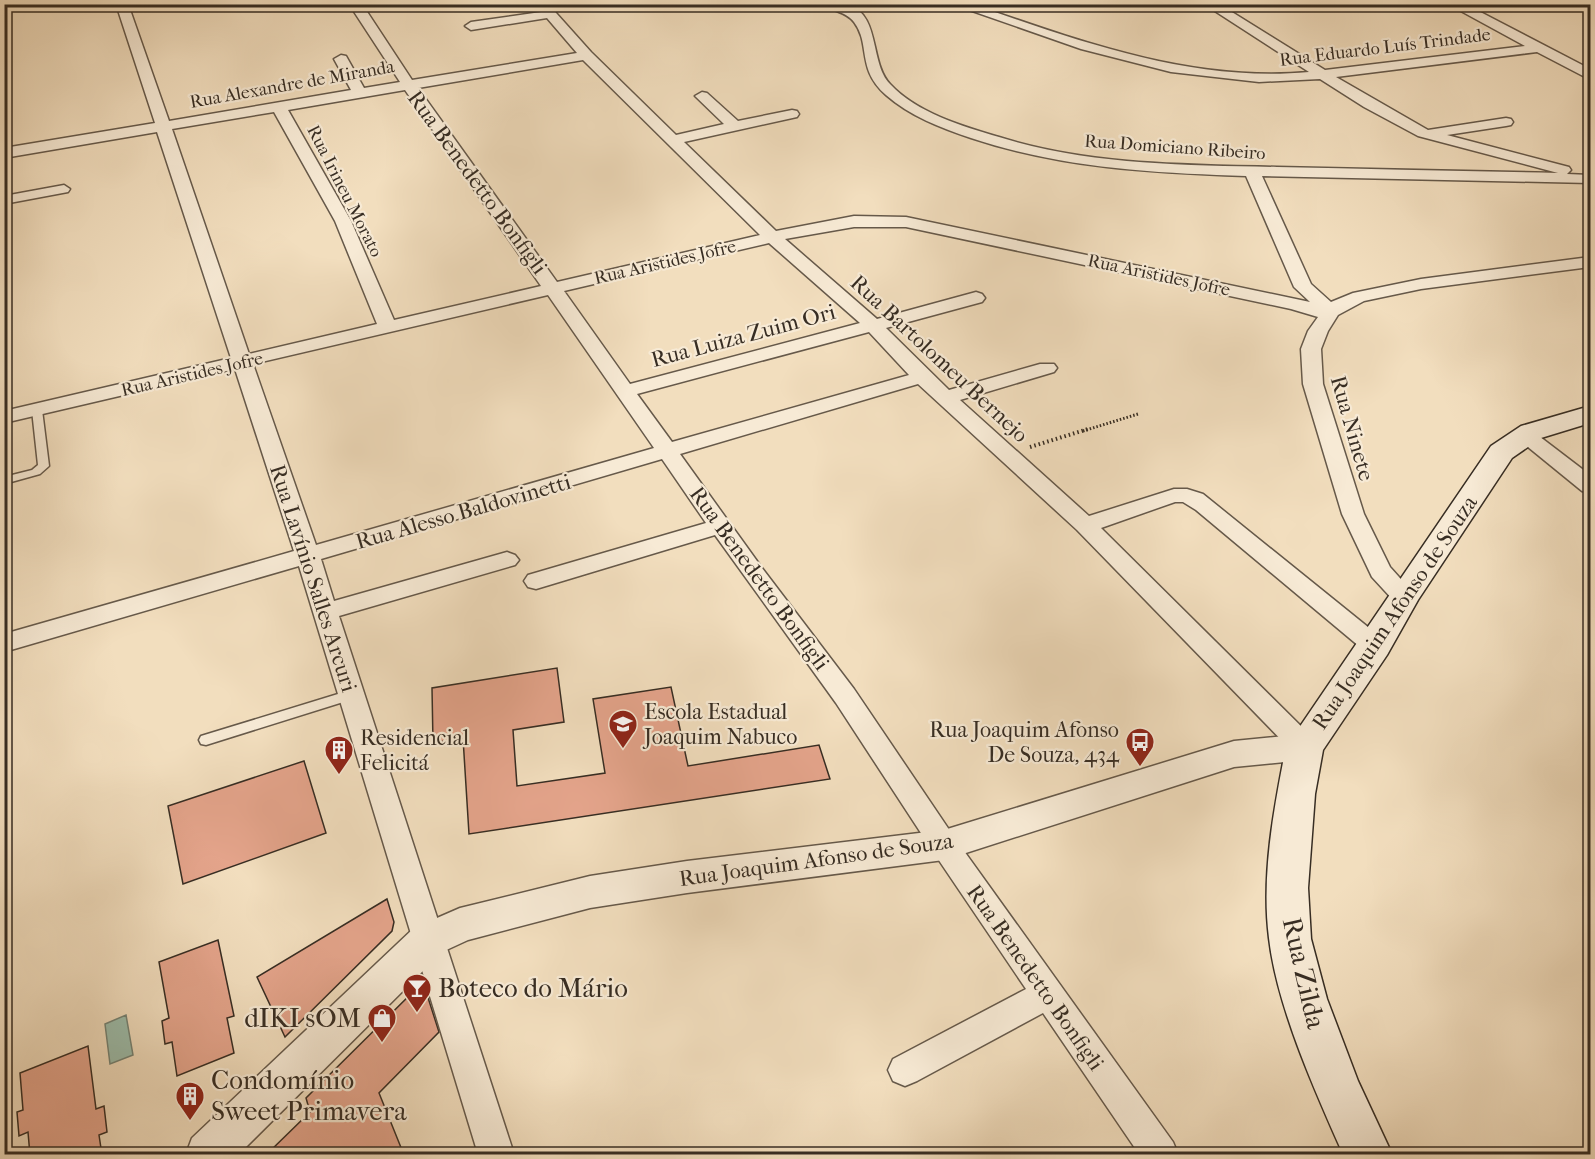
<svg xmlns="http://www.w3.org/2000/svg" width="1595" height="1159" font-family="'IM FELL French Canon',serif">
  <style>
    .water { fill: #9cbdab; stroke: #748375; stroke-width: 1.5 }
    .building { fill: #e4a48b; stroke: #372d23; stroke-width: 1.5 }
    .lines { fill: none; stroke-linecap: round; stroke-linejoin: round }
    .service-casing { stroke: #66594a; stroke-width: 3 }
    .pedestrian-casing { stroke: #66594a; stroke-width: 3 }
    .minor-casing { stroke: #66594a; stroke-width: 3 }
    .tertiary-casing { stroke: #66594a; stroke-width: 3 }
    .secondary-casing { stroke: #372d23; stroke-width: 3 }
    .path-far1 { stroke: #372d23; stroke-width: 3; stroke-dasharray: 1.5 2; stroke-linecap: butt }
    .path { stroke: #372d23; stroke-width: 4; stroke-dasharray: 1.5 3; stroke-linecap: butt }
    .service { fill: #f7ead5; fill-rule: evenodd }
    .pedestrian { fill: #f7ead5; fill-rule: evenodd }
    .minor { fill: #f7ead5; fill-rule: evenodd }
    .tertiary { fill: #f7ead5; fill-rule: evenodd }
    .secondary { fill: #f7ead5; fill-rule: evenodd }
    .labels { text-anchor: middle; stroke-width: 4.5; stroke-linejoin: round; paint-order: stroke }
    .far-street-label { font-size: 18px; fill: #372d23; stroke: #f7ead5 }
    .street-label { font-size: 22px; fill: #372d23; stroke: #f7ead5 }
    .poi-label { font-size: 22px; fill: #372d23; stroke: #f7ead5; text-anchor: start }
    .near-street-label { font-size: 27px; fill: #372d23; stroke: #f7ead5 }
    .near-poi-label { font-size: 27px; fill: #372d23; stroke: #f7ead5; text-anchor: start }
  </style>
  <rect width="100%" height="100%" fill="#f2debe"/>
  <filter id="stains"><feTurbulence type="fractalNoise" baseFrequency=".00333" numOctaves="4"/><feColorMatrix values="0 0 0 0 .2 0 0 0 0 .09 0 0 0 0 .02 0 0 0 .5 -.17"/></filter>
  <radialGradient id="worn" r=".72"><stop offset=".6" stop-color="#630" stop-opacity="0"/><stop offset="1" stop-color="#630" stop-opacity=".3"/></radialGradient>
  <path class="water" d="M 126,1015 L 133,1055 L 110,1064 L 105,1024 Z"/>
  <g class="building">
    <path d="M 557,668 L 564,722 L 513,730 L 517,786 L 605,773 L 593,699 L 671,687 L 688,766 L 819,745 L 830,779 L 469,834 L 463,738 L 433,743 L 432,688 Z"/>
    <path d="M 304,761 L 326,833 L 183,884 L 168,806 Z"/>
    <path d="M 387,899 L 394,922 L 392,931 L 285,1037 L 257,977 Z"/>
    <path d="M 218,940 L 234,1016 L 227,1018 L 234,1053 L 177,1076 L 172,1042 L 165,1044 L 162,1021 L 169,1018 L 159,962 Z"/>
    <path d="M 423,982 L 439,1032 L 379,1093 L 404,1155 L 266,1155 L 310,1112 L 306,1098 Z"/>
    <path d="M 88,1046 L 96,1109 L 104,1106 L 107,1132 L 99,1135 L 102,1155 L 30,1155 L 28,1132 L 19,1136 L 17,1112 L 23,1110 L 20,1073 Z"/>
  </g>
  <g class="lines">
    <g class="service-casing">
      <g id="service">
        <path d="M 37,407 L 42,410 L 49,466 L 40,474 L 4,484 L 4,477 L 32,470 L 38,465 L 32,410 Z"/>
        <path d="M 351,690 L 356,692 L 358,695 L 356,698 L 206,745 L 201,744 L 199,740 L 201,736 Z"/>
      </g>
    </g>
    <g class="pedestrian-casing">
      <path id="pedestrian" d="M 64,185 L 70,189 L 68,192 L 4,204 L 4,196 Z"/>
    </g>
    <g class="minor-casing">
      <g id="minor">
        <path d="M 116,4 L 128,4 L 169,121 L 351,90 L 334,59 L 341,55 L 346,56 L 364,88 L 400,82 L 349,4 L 362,4 L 412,80 L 577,53 L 547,18 L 471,30 L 465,26 L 471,22 L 541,12 L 535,4 L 548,4 L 591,52 L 676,135 L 724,124 L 695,96 L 702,92 L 707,93 L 738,121 L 792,110 L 797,111 L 799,114 L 797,117 L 684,142 L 776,231 L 854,216 L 906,217 L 1310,302 L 1294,287 L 1246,176 C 1152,173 1061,168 971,138 C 941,128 910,116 886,95 C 856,69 871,44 854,22 C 846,11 832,12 823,4 C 830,4 839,3 846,5 C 881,12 869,62 890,84 C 917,113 962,126 999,137 C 1089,165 1183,165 1277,167 C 1371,169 1464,171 1558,173 L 1418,136 L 1364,107 L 1320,79 L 1259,82 L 1171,72 L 1081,49 L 952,4 L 972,4 C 1079,41 1193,83 1309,72 L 1204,4 L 1219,4 L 1325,70 L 1525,46 L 1448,4 L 1465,4 L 1590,69 L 1590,78 L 1585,77 L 1537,52 L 1336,77 L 1428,130 L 1506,118 L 1511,119 L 1513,122 L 1511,125 L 1506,126 L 1447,135 L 1569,167 L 1571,170 L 1567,174 L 1590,175 L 1590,183 L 1262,176 L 1311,284 L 1331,302 L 1353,293 L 1421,279 L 1590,257 L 1590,267 L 1421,289 L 1364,301 L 1338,315 L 1328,331 L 1321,349 L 1323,384 L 1364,514 L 1390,567 L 1416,596 L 1413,602 L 1404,604 L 1395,602 L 1372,577 L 1342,514 L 1303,384 L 1301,349 L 1308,331 L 1318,317 L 1291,309 L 906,227 L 854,227 L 785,239 L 877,319 L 976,292 L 982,294 L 985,298 L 982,302 L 886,328 L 949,390 L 1040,364 L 1054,364 L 1057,368 L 1054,372 L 960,400 L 1089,516 L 1174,489 L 1187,489 L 1203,494 L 1384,640 L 1388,646 L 1384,652 L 1375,655 L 1366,652 L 1196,510 L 1183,502 L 1175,502 L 1101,528 L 1315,740 L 1319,747 L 1315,754 L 1305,757 L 1295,754 L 1077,530 L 918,384 L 680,454 L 762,568 L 854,689 L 954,837 L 1173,1142 L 1178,1154 L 1139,1154 L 1043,1013 L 917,1081 L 905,1086 L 893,1081 L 888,1070 L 893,1059 L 1026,989 L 934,853 L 836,703 L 715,535 L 536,589 L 528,587 L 524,581 L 528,575 L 706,523 L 662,459 L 321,559 L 334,601 L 507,552 L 515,555 L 519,560 L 515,565 L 339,616 L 514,1154 L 478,1154 L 299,566 L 4,652 L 4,634 L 294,551 L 235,369 L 4,423 L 4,411 L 231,358 L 157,132 L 4,158 L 4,148 L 155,123 ZM 583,60 L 760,235 L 557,282 L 418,88 ZM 405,90 L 541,286 L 394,320 L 351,221 L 288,110 ZM 274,112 L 335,221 L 377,324 L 249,354 L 172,129 ZM 769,243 L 860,323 L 630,384 L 564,291 ZM 548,295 L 654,448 L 316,545 L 253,364 ZM 869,332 L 909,375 L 672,442 L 637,394 Z"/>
        <path d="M 1524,428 L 1531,430 L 1590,475 L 1590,493 L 1582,491 L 1517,438 L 1513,434 L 1517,430 Z"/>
      </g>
    </g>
    <g class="tertiary-casing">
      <path id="tertiary" d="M 1305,734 L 1317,738 L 1322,747 L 1317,756 L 1305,760 L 1234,767 L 944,860 L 687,893 L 590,908 L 468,940 L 442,952 L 239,1154 L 186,1154 L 192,1138 L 414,928 L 460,908 L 590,876 L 687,861 L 944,830 L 1234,741 Z"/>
    </g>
    <g class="secondary-casing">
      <path id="secondary" d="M 1590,406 L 1590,423 L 1541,438 L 1512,458 L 1418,600 L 1387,655 L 1323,750 L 1315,794 L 1308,888 L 1311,939 L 1327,999 L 1358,1081 L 1392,1154 L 1343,1154 C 1315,1091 1277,1007 1269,938 C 1261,875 1274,808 1286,747 L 1491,446 L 1521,426 Z"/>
    </g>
    <path class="path-far1" d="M 1083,431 L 1138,414"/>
    <path class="path" d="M 1030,447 L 1088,429"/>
    <use href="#service" class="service"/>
    <use href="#pedestrian" class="pedestrian"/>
    <use href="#minor" class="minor"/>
    <use href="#tertiary" class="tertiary"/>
    <use href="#secondary" class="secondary"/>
  </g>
  <defs>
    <g id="school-pin" transform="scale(1.5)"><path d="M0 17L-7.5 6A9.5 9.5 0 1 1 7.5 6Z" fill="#8f2418" stroke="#f7ead5"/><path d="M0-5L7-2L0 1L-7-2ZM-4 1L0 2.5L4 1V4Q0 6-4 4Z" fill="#fff"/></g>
    <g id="bus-pin" transform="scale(1.5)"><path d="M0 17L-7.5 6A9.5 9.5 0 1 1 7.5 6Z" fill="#8f2418" stroke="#f7ead5"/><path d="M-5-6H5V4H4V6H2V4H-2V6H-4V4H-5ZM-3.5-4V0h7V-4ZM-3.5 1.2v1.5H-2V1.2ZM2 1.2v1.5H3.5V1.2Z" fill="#fff"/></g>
    <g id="building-pin" transform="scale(1.5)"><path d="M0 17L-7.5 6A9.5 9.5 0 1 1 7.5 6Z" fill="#8f2418" stroke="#f7ead5"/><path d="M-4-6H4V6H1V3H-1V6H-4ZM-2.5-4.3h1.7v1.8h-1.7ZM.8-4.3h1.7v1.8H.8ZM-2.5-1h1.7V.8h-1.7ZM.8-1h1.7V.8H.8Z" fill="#fff"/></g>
    <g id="bar-pin" transform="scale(1.5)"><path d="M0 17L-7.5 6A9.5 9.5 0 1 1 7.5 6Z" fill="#8f2418" stroke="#f7ead5"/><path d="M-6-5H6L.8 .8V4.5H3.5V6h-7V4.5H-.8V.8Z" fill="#fff"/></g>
    <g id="shop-pin" transform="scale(1.5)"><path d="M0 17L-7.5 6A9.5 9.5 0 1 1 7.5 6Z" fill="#8f2418" stroke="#f7ead5"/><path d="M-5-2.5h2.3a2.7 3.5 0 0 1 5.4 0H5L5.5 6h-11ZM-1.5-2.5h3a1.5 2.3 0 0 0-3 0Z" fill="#fff"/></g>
  </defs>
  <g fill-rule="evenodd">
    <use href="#school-pin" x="623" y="724"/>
    <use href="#bus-pin" x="1140" y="742"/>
    <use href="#building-pin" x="339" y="750"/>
    <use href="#bar-pin" x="417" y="988"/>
    <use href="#shop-pin" x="382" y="1018"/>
    <use href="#building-pin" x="190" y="1096"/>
  </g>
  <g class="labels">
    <g class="far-street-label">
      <text transform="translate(1385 47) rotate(-7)" y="6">Rua Eduardo Luís Trindade</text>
      <text transform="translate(292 84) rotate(-10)" y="6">Rua Alexandre de Miranda</text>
      <text transform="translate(1175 147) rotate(4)" y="6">Rua Domiciano Ribeiro</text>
      <text transform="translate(345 191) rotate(63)" y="6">Rua Irineu Morato</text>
      <text transform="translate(665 262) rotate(-13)" y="6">Rua Aristides Jofre</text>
      <text transform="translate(1159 275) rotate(12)" y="6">Rua Aristides Jofre</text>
      <text transform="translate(192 374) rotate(-13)" y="6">Rua Aristides Jofre</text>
    </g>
    <g class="street-label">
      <text transform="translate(478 182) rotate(54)" y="8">Rua Benedetto Bonfigli</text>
      <text transform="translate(743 335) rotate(-15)" y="8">Rua Luiza Zuim Ori</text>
      <text transform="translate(940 358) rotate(43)" y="8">Rua Bartolomeu Bernejo</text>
      <text transform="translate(1353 428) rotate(74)" y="8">Rua Ninete</text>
      <text transform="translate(463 511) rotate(-16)" y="8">Rua Alesso Baldovinetti</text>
      <text transform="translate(314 578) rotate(72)" y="8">Rua Lavínio Salles Arcuri</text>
      <text transform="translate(760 578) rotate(54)" y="8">Rua Benedetto Bonfigli</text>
      <text transform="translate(1394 612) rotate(-56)" y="8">Rua Joaquim Afonso de Souza</text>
      <text transform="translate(816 859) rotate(-8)" y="8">Rua Joaquim Afonso de Souza</text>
      <text transform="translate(1036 977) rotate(55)" y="8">Rua Benedetto Bonfigli</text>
    </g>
    <g class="poi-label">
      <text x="644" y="719">Escola Estadual<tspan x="644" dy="25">Joaquim Nabuco</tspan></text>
      <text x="1119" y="737" text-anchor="end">Rua Joaquim Afonso<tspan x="1119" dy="25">De Souza, 434</tspan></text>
      <text x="360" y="745">Residencial<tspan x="360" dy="25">Felicitá</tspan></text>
    </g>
    <g class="near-street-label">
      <text transform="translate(1304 973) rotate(77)" y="9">Rua Zilda</text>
    </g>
    <g class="near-poi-label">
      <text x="438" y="997">Boteco do Mário</text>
      <text x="361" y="1027" text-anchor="end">dIKI sOM</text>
      <text x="211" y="1089">Condomínio<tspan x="211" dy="31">Sweet Primavera</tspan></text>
    </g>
  </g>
  <rect width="1595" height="1159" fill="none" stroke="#f2debe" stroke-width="24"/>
  <rect x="6" y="6" width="1583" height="1147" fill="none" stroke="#372d23" stroke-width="3"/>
  <rect x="12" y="12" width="1571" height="1135" fill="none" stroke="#372d23" stroke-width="1.5"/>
  <rect width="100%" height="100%" filter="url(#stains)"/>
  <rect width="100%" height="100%" fill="url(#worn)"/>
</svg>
